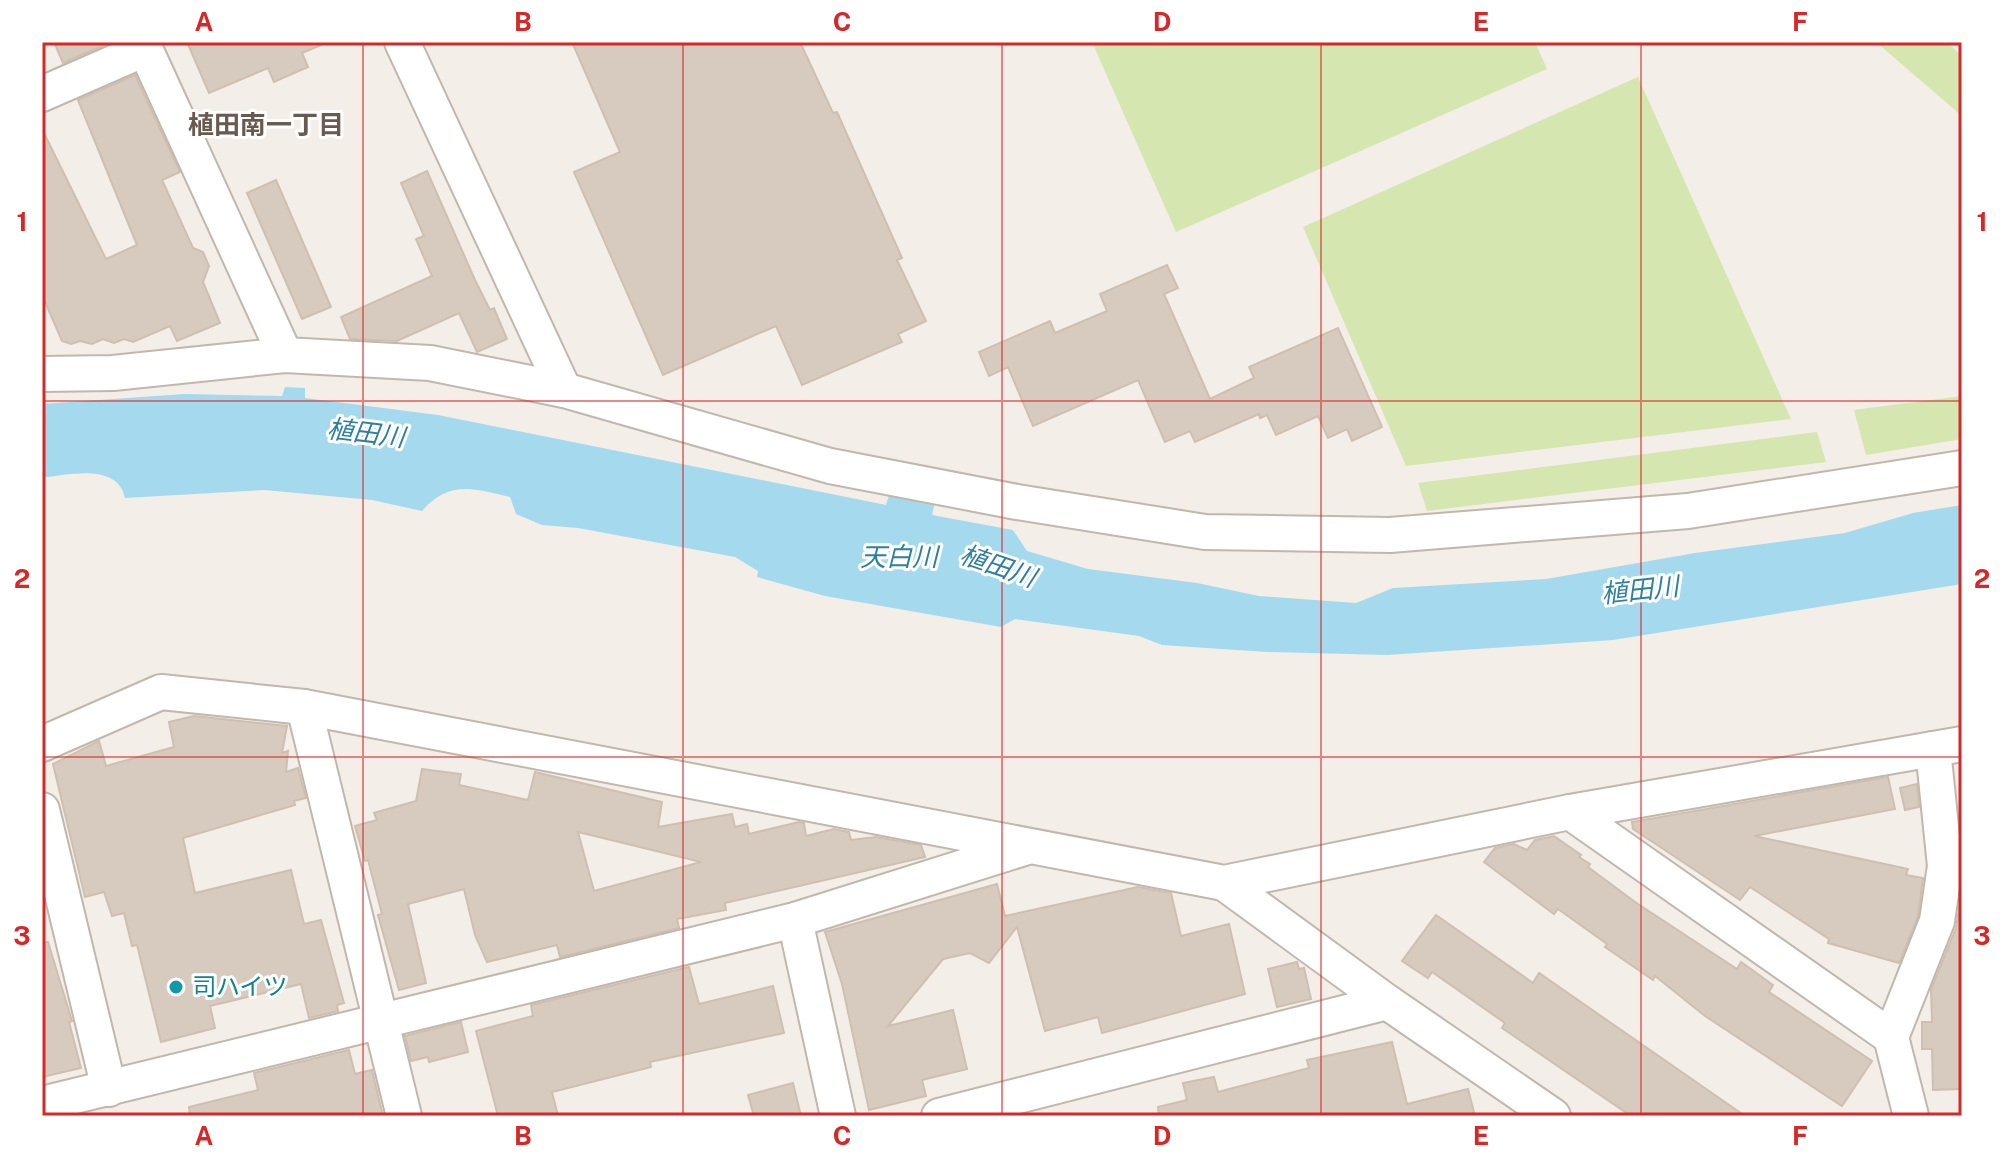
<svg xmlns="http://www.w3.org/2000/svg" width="2004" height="1158" font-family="'Public Sans','Noto Sans JP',sans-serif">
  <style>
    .green { fill: #d5e6b1 }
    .water { fill: #a5daee }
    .building { fill: #d7cbc0; stroke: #cfbfb0; stroke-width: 2; fill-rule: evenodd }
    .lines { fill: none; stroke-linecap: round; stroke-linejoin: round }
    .minor-casing { stroke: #c1b7ad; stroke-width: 38 }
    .minor { stroke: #fff; stroke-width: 34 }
    .grid { fill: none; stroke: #d62828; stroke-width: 2; stroke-opacity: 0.55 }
    .culture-dot { fill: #0f9aa8; stroke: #fff; stroke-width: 3 }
    .labels { text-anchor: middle; stroke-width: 6; stroke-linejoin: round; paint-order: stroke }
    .culture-label { font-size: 24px; fill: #0d838f; stroke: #fff; text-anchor: start }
    .neighbourhood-label { font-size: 26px; font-weight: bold; fill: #695a4e; stroke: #fff }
    .water-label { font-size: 26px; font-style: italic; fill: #2f7f9f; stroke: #fff }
    .neatline { fill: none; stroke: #d62828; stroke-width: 3 }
    .grid-label { font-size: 26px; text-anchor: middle; font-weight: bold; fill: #d62828 }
  </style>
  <rect width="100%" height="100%" fill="#f3eee7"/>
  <g class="green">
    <path d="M 1092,42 L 1535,42 L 1547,69 L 1176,232 Z"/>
    <path d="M 1876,42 L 1947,42 L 1962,56 L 1962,116 Z"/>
    <path d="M 1638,77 L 1791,419 L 1406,466 L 1303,227 Z"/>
    <path d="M 1962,396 L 1962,439 L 1866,455 L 1854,410 Z"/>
    <path d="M 1817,432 L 1826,462 L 1427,511 L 1418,483 Z"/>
  </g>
  <path class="water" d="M 285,387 L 305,388 L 305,398 L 438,415 L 886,505 L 892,485 L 937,493 L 932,515 L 1013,530 L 1027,551 L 1088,569 L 1197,583 L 1259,596 L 1356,603 L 1393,588 L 1546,579 L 1695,553 L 1845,533 L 1913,513 L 1962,505 L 1962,584 L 1613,640 L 1387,655 L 1267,652 L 1162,645 L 1139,636 L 1015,619 L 1001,627 L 825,596 L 757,577 L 758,571 L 735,557 L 578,528 L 542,525 L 516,514 L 510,497 C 473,488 449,480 422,511 L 372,500 L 264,490 L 125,498 C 118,463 69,474 42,478 L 42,404 L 184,394 L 282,396 Z"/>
  <g class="building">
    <path d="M 54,42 L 111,42 L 63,63 Z"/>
    <path d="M 187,42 L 328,42 L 302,53 L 308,67 L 274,82 L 268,68 L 209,93 Z"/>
    <path d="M 572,42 L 800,42 L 833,113 L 837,112 L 902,258 L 897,260 L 926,321 L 898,334 L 902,342 L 802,385 L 776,326 L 663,375 L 574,172 L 620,152 Z"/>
    <path d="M 135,75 L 180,172 L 162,180 L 193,248 L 203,252 L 209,266 L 203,282 L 220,323 L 177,341 L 170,326 L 133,342 L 124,339 L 114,343 L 103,339 L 92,344 L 80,341 L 71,344 L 62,341 L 42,295 L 42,129 L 106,259 L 137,245 L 78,100 Z"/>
    <path d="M 427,171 L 475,280 L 490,310 L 494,308 L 507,339 L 477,352 L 459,313 L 397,341 L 350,339 L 341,317 L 432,276 L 416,239 L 424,236 L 401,183 Z"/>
    <path d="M 276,180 L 331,307 L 302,319 L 247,193 Z"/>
    <path d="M 1167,265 L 1178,288 L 1164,294 L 1210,399 L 1254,378 L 1249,367 L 1338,328 L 1382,427 L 1352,441 L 1347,429 L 1328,438 L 1318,416 L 1276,435 L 1267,415 L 1260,418 L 1259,414 L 1195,442 L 1190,431 L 1165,442 L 1138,380 L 1033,426 L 1008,367 L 989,376 L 979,352 L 1050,321 L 1055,333 L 1107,311 L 1100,294 Z"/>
    <path d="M 194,716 L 287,726 L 282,753 L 288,751 L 286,772 L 298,768 L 306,798 L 294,801 L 295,805 L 183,838 L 195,893 L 291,870 L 304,924 L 321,920 L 344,1003 L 337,1005 L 338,1011 L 309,1018 L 301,984 L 210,1006 L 215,1028 L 161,1042 L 137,945 L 132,946 L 124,913 L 112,916 L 104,892 L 85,897 L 53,764 L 99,741 L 106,766 L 174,747 L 169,722 Z"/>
    <path d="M 422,769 L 461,774 L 459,785 L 528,800 L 535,772 L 662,802 L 658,827 L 732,814 L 735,827 L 747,824 L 749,834 L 799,822 L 804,823 L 806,836 L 834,829 L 849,832 L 851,840 L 876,837 L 921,845 L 925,857 L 725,903 L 726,910 L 677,919 L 679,928 L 560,957 L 557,945 L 487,962 L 475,935 L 464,889 L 408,904 L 426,983 L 399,990 L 378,915 L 382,914 L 368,860 L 365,861 L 355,826 L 377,820 L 374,813 L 416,801 ZM 578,832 L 652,850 L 701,862 L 594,891 Z"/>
    <path d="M 1888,777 L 1895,809 L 1754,836 L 1908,869 L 1906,875 L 1923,878 L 1918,916 L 1899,963 L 1828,943 L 1829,939 L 1750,887 L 1740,900 L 1633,829 L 1632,822 Z"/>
    <path d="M 1917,784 L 1919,807 L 1905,810 L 1900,788 Z"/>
    <path d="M 1554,836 L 1581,855 L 1579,857 L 1590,864 L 1588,867 L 1635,902 L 1737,969 L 1741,962 L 1773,985 L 1769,992 L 1872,1061 L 1842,1106 L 1705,1016 L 1655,976 L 1653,980 L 1605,947 L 1607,944 L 1558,909 L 1554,914 L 1484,862 L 1495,848 L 1514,844 L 1527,850 L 1535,840 Z"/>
    <path d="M 997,884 L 1005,916 L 1138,887 L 1171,893 L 1181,936 L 1229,924 L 1245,994 L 1102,1033 L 1098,1017 L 1045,1031 L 1017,927 L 989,963 L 970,953 L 943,959 L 888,1026 L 953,1010 L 967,1069 L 922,1080 L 926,1096 L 869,1110 L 842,984 L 825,932 Z"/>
    <path d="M 1962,891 L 1962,1089 L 1933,1090 L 1932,1049 L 1922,1049 L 1922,1022 L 1932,1022 L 1931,990 L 1956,928 Z"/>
    <path d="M 1436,915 L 1533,983 L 1539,973 L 1745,1116 L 1631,1116 L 1502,1028 L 1505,1023 L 1432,972 L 1428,978 L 1402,961 Z"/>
    <path d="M 48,942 L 72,1021 L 69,1022 L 81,1068 L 42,1077 L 42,943 Z"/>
    <path d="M 1297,962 L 1299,969 L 1304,968 L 1311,999 L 1277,1007 L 1268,969 Z"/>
    <path d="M 689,967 L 699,1004 L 773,986 L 784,1033 L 650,1062 L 651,1067 L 552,1092 L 558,1116 L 498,1116 L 476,1031 L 533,1016 L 531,1005 Z"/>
    <path d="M 461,1022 L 468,1052 L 429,1062 L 428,1057 L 411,1061 L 405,1036 Z"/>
    <path d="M 1392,1042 L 1407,1104 L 1468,1089 L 1475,1116 L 1159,1116 L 1158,1107 L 1187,1100 L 1183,1083 L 1214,1077 L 1218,1092 L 1309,1068 L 1307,1060 Z"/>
    <path d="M 349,1050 L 355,1074 L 372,1070 L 383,1116 L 190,1116 L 189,1107 L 258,1090 L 254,1073 Z"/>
    <path d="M 793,1083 L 801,1116 L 754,1116 L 748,1095 Z"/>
  </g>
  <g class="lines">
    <g class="minor-casing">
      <g id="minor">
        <path d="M 142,42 L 285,355"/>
        <path d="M 402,42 L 564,390"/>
        <path d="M 42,94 L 145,49"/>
        <path d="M 42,374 L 113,373 L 285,355 L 430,363 L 564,390 L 830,466 L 1017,502 L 1205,532 L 1390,535 L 1688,511 L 1962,468"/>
        <path d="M 304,707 L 404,1116"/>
        <path d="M 42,744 L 161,692 L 304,707 L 1224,883 L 1570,812 L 1962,744"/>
        <path d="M 42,810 L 109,1089"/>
        <path d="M 1570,812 L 1891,1037 L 1911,1116"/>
        <path d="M 1224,883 L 1387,1002 L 1553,1116"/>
        <path d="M 795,920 L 838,1116"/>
        <path d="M 1891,1037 L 1937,921 L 1945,866 L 1933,749"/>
        <path d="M 42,1104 L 795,920 L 1024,848"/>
        <path d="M 939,1116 L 1387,1002"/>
      </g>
    </g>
    <use href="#minor" class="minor"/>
  </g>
  <path class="grid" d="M 363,42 L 363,1116M 683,42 L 683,1116M 1002,42 L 1002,1116M 1321,42 L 1321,1116M 1641,42 L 1641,1116M 42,401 L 1962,401M 42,757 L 1962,757"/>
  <circle class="culture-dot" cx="176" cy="987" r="8"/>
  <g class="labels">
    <g class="culture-label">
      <text x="192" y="995">司ハイツ</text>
    </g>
    <g class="neighbourhood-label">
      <text x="266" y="134">植田南一丁目</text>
    </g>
    <g class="water-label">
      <text transform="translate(366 433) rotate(7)" y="9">植田川</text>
      <text x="899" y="566">天白川</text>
      <text transform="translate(998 566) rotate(19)" y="9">植田川</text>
      <text transform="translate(1640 590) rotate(-6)" y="9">植田川</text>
    </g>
  </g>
  <rect width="2004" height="1158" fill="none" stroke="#ffffff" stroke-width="88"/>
  <rect x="44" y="44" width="1916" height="1070" class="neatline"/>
  <g class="grid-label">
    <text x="204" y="31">A</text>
    <text x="523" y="31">B</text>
    <text x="842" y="31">C</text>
    <text x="1162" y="31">D</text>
    <text x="1481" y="31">E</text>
    <text x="1800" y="31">F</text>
    <text x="22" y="231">1</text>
    <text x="1982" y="231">1</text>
    <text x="22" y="588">2</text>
    <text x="1982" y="588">2</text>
    <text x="22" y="945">3</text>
    <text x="1982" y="945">3</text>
    <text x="204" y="1145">A</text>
    <text x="523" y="1145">B</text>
    <text x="842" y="1145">C</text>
    <text x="1162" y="1145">D</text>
    <text x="1481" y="1145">E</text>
    <text x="1800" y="1145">F</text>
  </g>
</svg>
